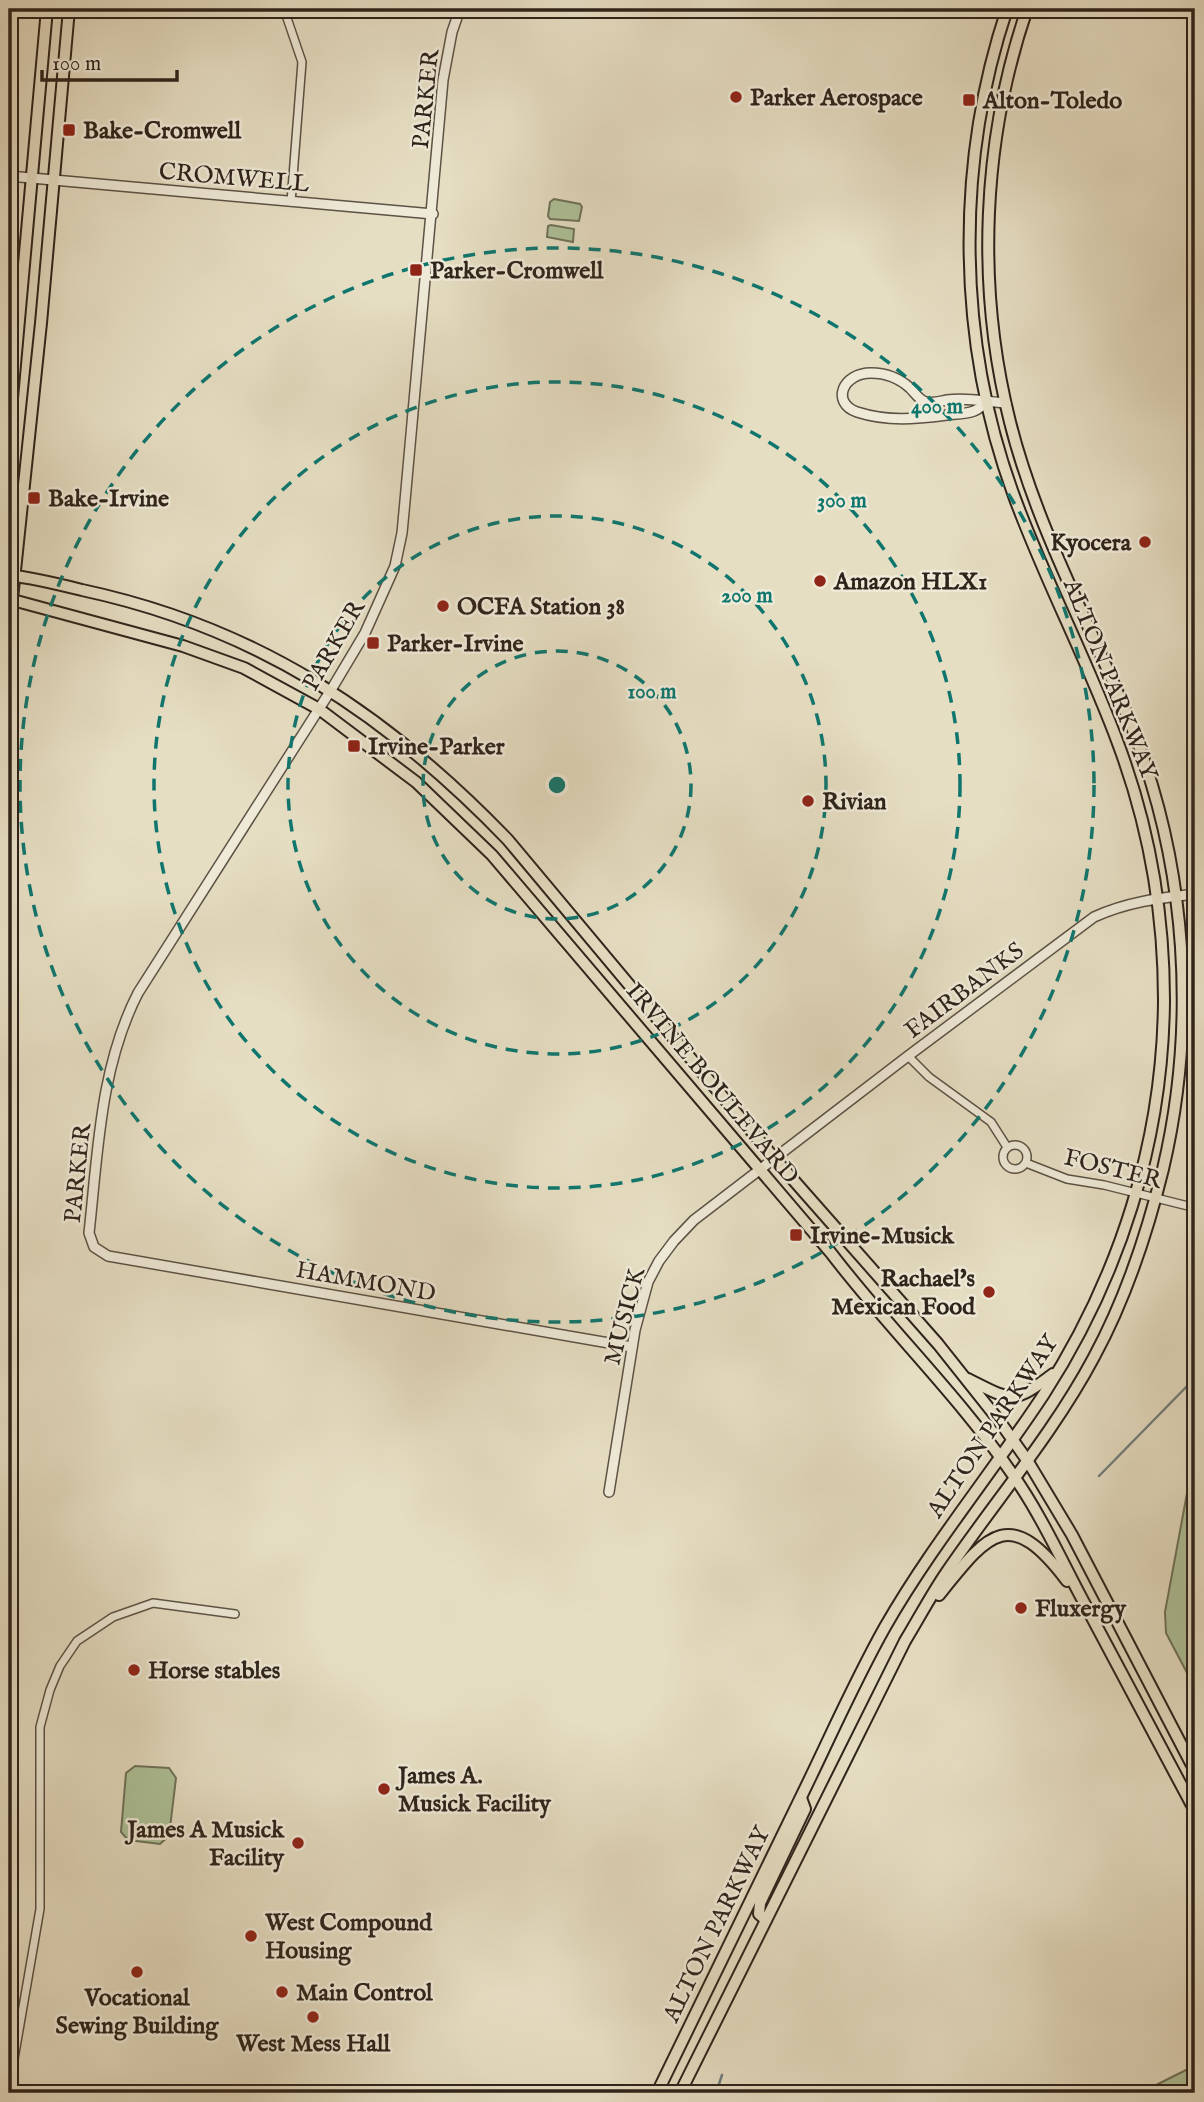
<svg xmlns="http://www.w3.org/2000/svg" width="1204" height="2102" font-family="'IM FELL English',serif">
  <style>
    .green { fill: #aec299; stroke: #6e725a; stroke-width: 2 }
    .lines { fill: none; stroke-linecap: round; stroke-linejoin: round }
    .stream { stroke: #717d7e; stroke-width: 2.5 }
    .minor-casing { stroke: #5c5245; stroke-width: 10 }
    .tertiary-casing { stroke: #5c5245; stroke-width: 12 }
    .secondary-casing { stroke: #2e231b; stroke-width: 14 }
    .primary-casing { stroke: #2e231b; stroke-width: 14 }
    .minor { stroke: #efead8; stroke-width: 7 }
    .tertiary { stroke: #efead8; stroke-width: 9 }
    .secondary { stroke: #efead8; stroke-width: 10 }
    .primary { stroke: #e6dec3; stroke-width: 10 }
    .ring { fill: none; stroke: #0f766e; stroke-width: 3.5; stroke-dasharray: 12 9 }
    .poi-dot { fill: #8f2418; stroke: #efead8; stroke-width: 2.5 }
    .labels { text-anchor: middle; stroke-width: 5; stroke-linejoin: round; paint-order: stroke }
    .poi-label { font-size: 24px; font-weight: bold; fill: #2e231b; stroke: #efead8; text-anchor: start }
    .street-label { font-size: 24px; fill: #2e231b; stroke: #efead8 }
    .centre { fill: #0f766e; stroke: #efead8; stroke-width: 3.5 }
    .ring-label { font-size: 21px; text-anchor: middle; font-weight: bold; fill: #0f766e; stroke: #efead8; stroke-width: 5; stroke-linejoin: round; paint-order: stroke }
  </style>
  <rect width="100%" height="100%" fill="#e6dec3"/>
  <filter id="stains"><feTurbulence type="fractalNoise" baseFrequency=".00286" numOctaves="4"/><feColorMatrix values="0 0 0 0 .2 0 0 0 0 .09 0 0 0 0 .02 0 0 0 .5 -.17"/></filter>
  <radialGradient id="worn" r=".72"><stop offset=".6" stop-color="#630" stop-opacity="0"/><stop offset="1" stop-color="#630" stop-opacity=".3"/></radialGradient>
  <g class="green">
    <path d="M 554,199 L 580,204 L 582,207 L 579,221 L 550,219 L 548,216 L 550,202 Z"/>
    <path d="M 551,225 L 574,229 L 573,242 L 547,237 L 548,226 Z"/>
    <path d="M 1195,1450 L 1195,1688 L 1166,1633 L 1165,1612 Z"/>
    <path d="M 135,1766 L 169,1768 L 176,1778 L 169,1836 L 160,1844 L 128,1840 L 121,1832 L 126,1773 Z"/>
    <path d="M 1195,2067 L 1195,2093 L 1140,2093 L 1188,2069 Z"/>
  </g>
  <g class="lines">
    <g class="stream">
      <path d="M 1099,1476 L 1195,1378"/>
      <path d="M 716,2093 L 722,2075"/>
    </g>
    <g class="minor-casing">
      <g id="minor">
        <path d="M 287,9 L 287,18 L 302,62 L 291,202"/>
        <path d="M 908,1056 L 929,1077 L 991,1122 L 1007,1147"/>
        <circle cx="1015" cy="1157" r="12"/>
        <path d="M 1026,1163 L 1067,1179 L 1104,1185 L 1192,1207"/>
        <path d="M 10,2082 L 40,1909 L 40,1727 L 50,1690 L 60,1666 L 77,1641 L 113,1617 L 153,1603 L 235,1614"/>
      </g>
    </g>
    <g class="tertiary-casing">
      <g id="tertiary">
        <path d="M 460,9 L 452,32 L 443,80 L 405,501 L 402,533 L 395,566 L 365,633 L 331,690 L 138,993 C 100,1067 98,1152 89,1233 L 94,1247 L 108,1256 L 632,1347"/>
        <path d="M 9,176 L 433,214"/>
        <path d="M 987,402 C 983,405 979,409 974,411 C 966,414 956,414 947,415 C 916,419 888,422 857,412 C 831,403 842,373 871,373 C 886,373 899,378 910,388 C 915,393 919,400 926,402 C 933,404 941,401 947,400 C 968,397 986,402 1006,403"/>
        <path d="M 609,1492 L 635,1330 L 648,1282 L 659,1261 L 674,1241 L 694,1220 L 908,1056 L 1094,917 C 1127,902 1159,898 1195,894"/>
      </g>
    </g>
    <g class="secondary-casing">
      <path id="secondary" d="M 9,638 L 12,599"/>
    </g>
    <g class="primary-casing">
      <g id="primary">
        <path d="M 9,431 L 47,9"/>
        <path d="M 9,575 C 33,578 58,584 82,590 C 255,627 386,713 508,840 L 774,1158 L 938,1344 L 1000,1422 L 1027,1460 L 1072,1535 L 1195,1771"/>
        <path d="M 9,599 L 183,646 L 244,668 L 319,709 L 416,782 L 492,855 L 831,1253 C 889,1329 959,1396 1013,1475 C 1039,1512 1059,1555 1080,1595 C 1119,1667 1157,1739 1195,1811"/>
        <path d="M 12,599 L 41,323 L 69,9"/>
        <path d="M 968,1379 C 1012,1401 1012,1405 1053,1374"/>
        <path d="M 939,1595 C 988,1534 1009,1504 1067,1581"/>
        <path d="M 766,1920 L 759,1914 L 760,1903 L 805,1809 L 801,1798"/>
        <path d="M 657,2093 C 704,1995 752,1897 800,1799 C 828,1742 854,1682 885,1627 C 932,1545 992,1473 1044,1394 C 1120,1276 1163,1141 1164,1000 C 1164,914 1149,827 1119,746 C 1088,661 1045,581 1014,496 C 957,341 955,165 1007,9"/>
        <path d="M 680,2093 L 905,1641 C 919,1618 931,1595 946,1573 C 995,1501 1053,1434 1094,1357 C 1126,1298 1147,1234 1163,1169 C 1197,1025 1187,868 1133,730 C 1093,628 1037,530 1010,422 C 976,287 982,141 1027,9"/>
      </g>
    </g>
    <use href="#minor" class="minor"/>
    <use href="#tertiary" class="tertiary"/>
    <use href="#secondary" class="secondary"/>
    <use href="#primary" class="primary"/>
  </g>
  <g class="ring">
    <circle cx="557" cy="785" r="134"/>
    <circle cx="557" cy="785" r="269"/>
    <circle cx="557" cy="785" r="403"/>
    <circle cx="557" cy="785" r="537"/>
  </g>
  <g class="poi-dot">
    <circle cx="736" cy="97" r="7"/>
    <rect x="962" y="93" width="14" height="14" rx="3.5"/>
    <rect x="62" y="123" width="14" height="14" rx="3.5"/>
    <rect x="409" y="263" width="14" height="14" rx="3.5"/>
    <rect x="27" y="491" width="14" height="14" rx="3.5"/>
    <circle cx="1145" cy="542" r="7"/>
    <circle cx="820" cy="581" r="7"/>
    <circle cx="443" cy="606" r="7"/>
    <rect x="366" y="636" width="14" height="14" rx="3.5"/>
    <rect x="347" y="739" width="14" height="14" rx="3.5"/>
    <circle cx="808" cy="801" r="7"/>
    <rect x="789" y="1228" width="14" height="14" rx="3.5"/>
    <circle cx="989" cy="1292" r="7"/>
    <circle cx="1021" cy="1608" r="7"/>
    <circle cx="134" cy="1670" r="7"/>
    <circle cx="384" cy="1789" r="7"/>
    <circle cx="298" cy="1843" r="7"/>
    <circle cx="251" cy="1936" r="7"/>
    <circle cx="137" cy="1972" r="7"/>
    <circle cx="282" cy="1992" r="7"/>
    <circle cx="313" cy="2017" r="7"/>
  </g>
  <g class="labels">
    <g class="poi-label">
      <text x="750" y="105">Parker Aerospace</text>
      <text x="983" y="108">Alton-Toledo</text>
      <text x="83" y="138">Bake-Cromwell</text>
      <text x="430" y="278">Parker-Cromwell</text>
      <text x="48" y="506">Bake-Irvine</text>
      <text x="1131" y="550" text-anchor="end">Kyocera</text>
      <text x="834" y="589">Amazon HLX1</text>
      <text x="457" y="614">OCFA Station 38</text>
      <text x="387" y="651">Parker-Irvine</text>
      <text x="368" y="754">Irvine-Parker</text>
      <text x="822" y="809">Rivian</text>
      <text x="810" y="1243">Irvine-Musick</text>
      <text x="975" y="1286" text-anchor="end">Rachael's<tspan x="975" dy="28">Mexican Food</tspan></text>
      <text x="1035" y="1616">Fluxergy</text>
      <text x="148" y="1678">Horse stables</text>
      <text x="398" y="1783">James A.<tspan x="398" dy="28">Musick Facility</tspan></text>
      <text x="284" y="1837" text-anchor="end">James A Musick<tspan x="284" dy="28">Facility</tspan></text>
      <text x="265" y="1930">West Compound<tspan x="265" dy="28">Housing</tspan></text>
      <text x="296" y="2000">Main Control</text>
      <text x="137" y="2005" text-anchor="middle">Vocational<tspan x="137" dy="28">Sewing Building</tspan></text>
      <text x="313" y="2051" text-anchor="middle">West Mess Hall</text>
    </g>
    <g class="street-label">
      <text transform="translate(425 99) rotate(-84)" y="8">PARKER</text>
      <text transform="translate(234 177) rotate(5)" y="8">CROMWELL</text>
      <text transform="translate(333 645) rotate(-60)" y="8">PARKER</text>
      <text transform="translate(1111 679) rotate(68)" y="8">ALTON PARKWAY</text>
      <text transform="translate(964 990) rotate(-37)" y="8">FAIRBANKS</text>
      <text transform="translate(713 1083) rotate(50)" y="8">IRVINE BOULEVARD</text>
      <text transform="translate(1113 1168) rotate(14)" y="8">FOSTER</text>
      <text transform="translate(77 1173) rotate(-84)" y="8">PARKER</text>
      <text transform="translate(366 1281) rotate(10)" y="8">HAMMOND</text>
      <text transform="translate(624 1316) rotate(-75)" y="8">MUSICK</text>
      <text transform="translate(992 1426) rotate(-56)" y="8">ALTON PARKWAY</text>
      <text transform="translate(716 1924) rotate(-64)" y="8">ALTON PARKWAY</text>
    </g>
  </g>
  <circle cx="557" cy="785" r="10" class="centre"/>
  <g class="ring-label">
    <text x="937" y="413">400 m</text>
    <text x="842" y="507">300 m</text>
    <text x="747" y="602">200 m</text>
    <text x="652" y="698">100 m</text>
  </g>
  <rect width="1204" height="2102" fill="none" stroke="#e6dec3" stroke-width="35"/>
  <rect x="10" y="10" width="1183" height="2081" fill="none" stroke="#2e231b" stroke-width="3.5"/>
  <rect x="18" y="18" width="1169" height="2067" fill="none" stroke="#2e231b" stroke-width="2"/>
  <path d="M42 70v10h135v-10" fill="none" stroke="#2e231b" stroke-width="3.5"/>
  <text x="52" y="70" font-size="21" fill="#2e231b" stroke="#efead8" stroke-width="5" paint-order="stroke">100 m</text>
  <rect width="100%" height="100%" filter="url(#stains)"/>
  <rect width="100%" height="100%" fill="url(#worn)"/>
</svg>
